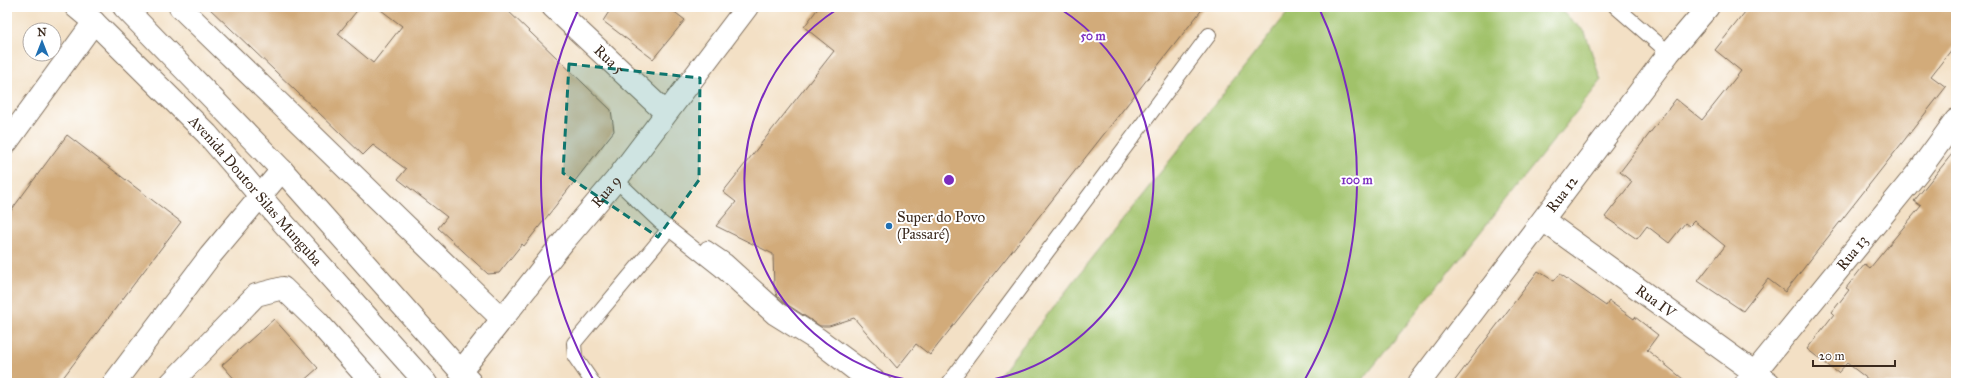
<svg xmlns="http://www.w3.org/2000/svg" width="1963" height="390" font-family="'IM FELL Great Primer',serif">
  <style>
    .green { fill: #a1c26b; stroke: #6e7644 }
    .building { fill: #d2ab7a }
    .lines { fill: none; stroke-linecap: round; stroke-linejoin: round }
    .service-casing { stroke: #7b6a58; stroke-width: 16 }
    .minor-casing { stroke: #7b6a58; stroke-width: 24 }
    .primary-casing { stroke: #7b6a58; stroke-width: 24 }
    .service { stroke: #fff; stroke-width: 14 }
    .minor { stroke: #fff; stroke-width: 22 }
    .primary { stroke: #fff; stroke-width: 22 }
    .marked { fill: #0f766e; fill-opacity: 0.2; stroke: #0f766e; stroke-width: 3; stroke-dasharray: 8 5; stroke-linejoin: round }
    .ring { fill: none; stroke: #7b2cbf; stroke-width: 2 }
    .poi-dot { fill: #1f6fb2; stroke: #fff; stroke-width: 1.5 }
    .labels { text-anchor: middle; stroke-width: 4; stroke-linejoin: round; paint-order: stroke }
    .street-label { font-size: 15px; fill: #3b2a1e; stroke: #fff }
    .poi-label { font-size: 15px; fill: #3b2a1e; stroke: #fff; text-anchor: start }
    .centre { fill: #7b2cbf; stroke: #fff; stroke-width: 2 }
    .ring-label { font-size: 12px; text-anchor: middle; font-weight: bold; fill: #7b2cbf; stroke: #fff; stroke-width: 4; stroke-linejoin: round; paint-order: stroke }
  </style>
  <rect width="100%" height="100%" fill="#fff"/>
  <filter id="ink" filterUnits="userSpaceOnUse"><feTurbulence type="fractalNoise" baseFrequency=".025" numOctaves="2"/><feDisplacementMap in="SourceGraphic" scale="8" xChannelSelector="R" yChannelSelector="G"/><feConvolveMatrix kernelMatrix="1 2 1 2 8 2 1 2 1" color-interpolation-filters="sRGB"/></filter>
  <filter id="wash" filterUnits="userSpaceOnUse"><feTurbulence type="fractalNoise" baseFrequency=".012" numOctaves="4" result="noise"/><feDisplacementMap in="SourceGraphic" scale="16" xChannelSelector="R" yChannelSelector="G"/><feGaussianBlur stdDeviation="0.9" result="paint"/><feColorMatrix in="noise" values="0 0 0 0 0 0 0 0 0 0 0 0 0 0 0 0 0 1.4 0 .05"/><feComposite in="paint" operator="in"/></filter>
  <g filter="url(#wash)">
    <rect width="100%" height="100%" fill="#f3e0c5"/>
    <path class="green" d="M 1292,7 L 1557,7 L 1585,32 L 1601,81 L 1360,383 L 993,383 Z"/>
    <g id="blocks">
      <g class="building">
        <path d="M 208,7 L 360,7 L 338,34 L 373,63 L 402,26 L 377,7 L 504,7 L 611,110 L 614,131 L 524,246 L 522,244 L 499,273 L 488,274 L 438,228 L 447,217 L 398,179 L 406,169 L 373,145 L 363,155 Z"/>
        <path d="M 612,7 L 668,7 L 685,20 L 653,59 L 603,21 Z"/>
        <path d="M 819,7 L 1204,7 L 930,355 L 916,344 L 897,368 L 854,318 L 829,326 L 820,326 L 785,303 L 777,296 L 774,287 L 773,254 L 716,226 L 736,202 L 723,192 L 834,51 L 804,27 Z"/>
        <path d="M 1749,7 L 1956,7 L 1956,44 L 1931,76 L 1946,87 L 1785,292 L 1768,279 L 1743,311 L 1698,281 L 1725,246 L 1694,221 L 1689,226 L 1685,223 L 1669,243 L 1647,226 L 1637,239 L 1605,217 L 1632,182 L 1620,172 L 1676,99 L 1702,120 L 1741,71 L 1715,50 Z"/>
        <path d="M 67,135 L 181,222 L 59,383 L 7,383 L 7,216 Z"/>
        <path d="M 1956,149 L 1956,383 L 1873,383 L 1847,363 L 1838,373 L 1807,349 L 1834,314 L 1832,312 L 1849,290 L 1846,288 L 1865,264 L 1870,268 L 1921,206 L 1914,201 Z"/>
        <path d="M 1538,271 L 1554,281 L 1560,274 L 1606,306 L 1609,301 L 1634,319 L 1635,317 L 1658,335 L 1647,350 L 1688,383 L 1453,383 Z"/>
        <path d="M 274,319 L 318,368 L 301,383 L 238,383 L 222,365 Z"/>
      </g>
    </g>
  </g>
  <g filter="url(#ink)">
    <use href="#blocks" fill-opacity="0" stroke="#7b6a58" stroke-width="1"/>
    <g class="lines">
      <g class="service-casing">
        <g id="service">
          <path d="M 1616,7 L 1669,53"/>
          <path d="M 616,180 L 659,221 L 721,270 L 773,317 L 813,342 L 866,383"/>
          <path d="M 707,248 L 726,261 L 780,310 L 819,335 L 884,383"/>
          <path d="M 593,383 L 575,357 L 574,343 L 669,229"/>
          <path d="M 949,383 L 1209,35"/>
        </g>
      </g>
      <g class="minor-casing">
        <g id="minor">
          <path d="M 180,7 L 502,319"/>
          <path id="s1" d="M 553,7 L 666,113"/>
          <path d="M 7,142 L 94,22"/>
          <path id="s2" d="M 1543,220 L 1769,383"/>
          <path id="s3" d="M 461,371 L 564,241 L 616,180 L 747,7"/>
          <path d="M 114,383 L 210,256 L 282,170"/>
          <path d="M 171,383 L 256,295 L 283,288 L 317,321 L 372,383"/>
          <path id="s4" d="M 1419,383 L 1669,53 L 1708,7"/>
          <path id="s5" d="M 1746,383 L 1918,172 L 1956,120"/>
        </g>
      </g>
      <g class="primary-casing">
        <g id="primary">
          <path id="s6" d="M 76,7 L 94,22 L 207,134 L 285,225 L 426,383"/>
          <path d="M 124,7 L 282,170 L 471,383"/>
        </g>
      </g>
      <use href="#service" class="service"/>
      <use href="#minor" class="minor"/>
      <use href="#primary" class="primary"/>
    </g>
  </g>
  <path class="marked" d="M 569,64 L 700,78 L 699,180 L 658,237 L 563,173 Z"/>
  <g class="ring">
    <path d="M928 383A204 204 0 0 1 839 8M1059 8A204 204 0 0 1 970 383"/>
    <path d="M594 381A408 408 0 0 1 579 8M1319 8A408 408 0 0 1 1304 381"/>
  </g>
  <circle class="poi-dot" cx="889" cy="226" r="4"/>
  <g class="labels">
    <g class="street-label">
      <text dy="5" stroke="none"><textPath href="#s1" startOffset="77">Rua 5</textPath></text>
      <text dy="5" stroke="none"><textPath href="#s6" startOffset="257">Avenida Doutor Silas Munguba</textPath></text>
      <text dy="5" stroke="none"><textPath href="#s3" startOffset="231">Rua 9</textPath></text>
      <text dy="5" stroke="none"><textPath href="#s4" startOffset="237">Rua 12</textPath></text>
      <text dy="5" stroke="none"><textPath href="#s5" startOffset="168">Rua 13</textPath></text>
      <text dy="5" stroke="none"><textPath href="#s2" startOffset="139">Rua IV</textPath></text>
    </g>
    <g class="poi-label">
      <text x="897" y="222">Super do Povo<tspan x="897" dy="17">(Passaré)</tspan></text>
    </g>
  </g>
  <circle cx="949" cy="180" r="6" class="centre"/>
  <g class="ring-label">
    <text x="1093" y="40">50 m</text>
    <text x="1357" y="184">100 m</text>
  </g>
  <rect width="1963" height="390" fill="none" stroke="#fff" stroke-width="24"/>
  <g transform="translate(42 42)"><circle r="19" fill="#ffffff" stroke="#b1aaa5"/>
  <path d="M0-3L7 15L0 10L-7 15Z" fill="#1f6fb2"/>
  <text y="-6" font-size="11" font-weight="bold" text-anchor="middle" fill="#3b2a1e">N</text>
  </g>
  <path d="M1813 360v6h82v-6" fill="none" stroke="#3b2a1e" stroke-width="2"/>
  <text x="1819" y="360" font-size="12" fill="#3b2a1e" stroke="#ffffff" stroke-width="3" paint-order="stroke">20 m</text>
</svg>
